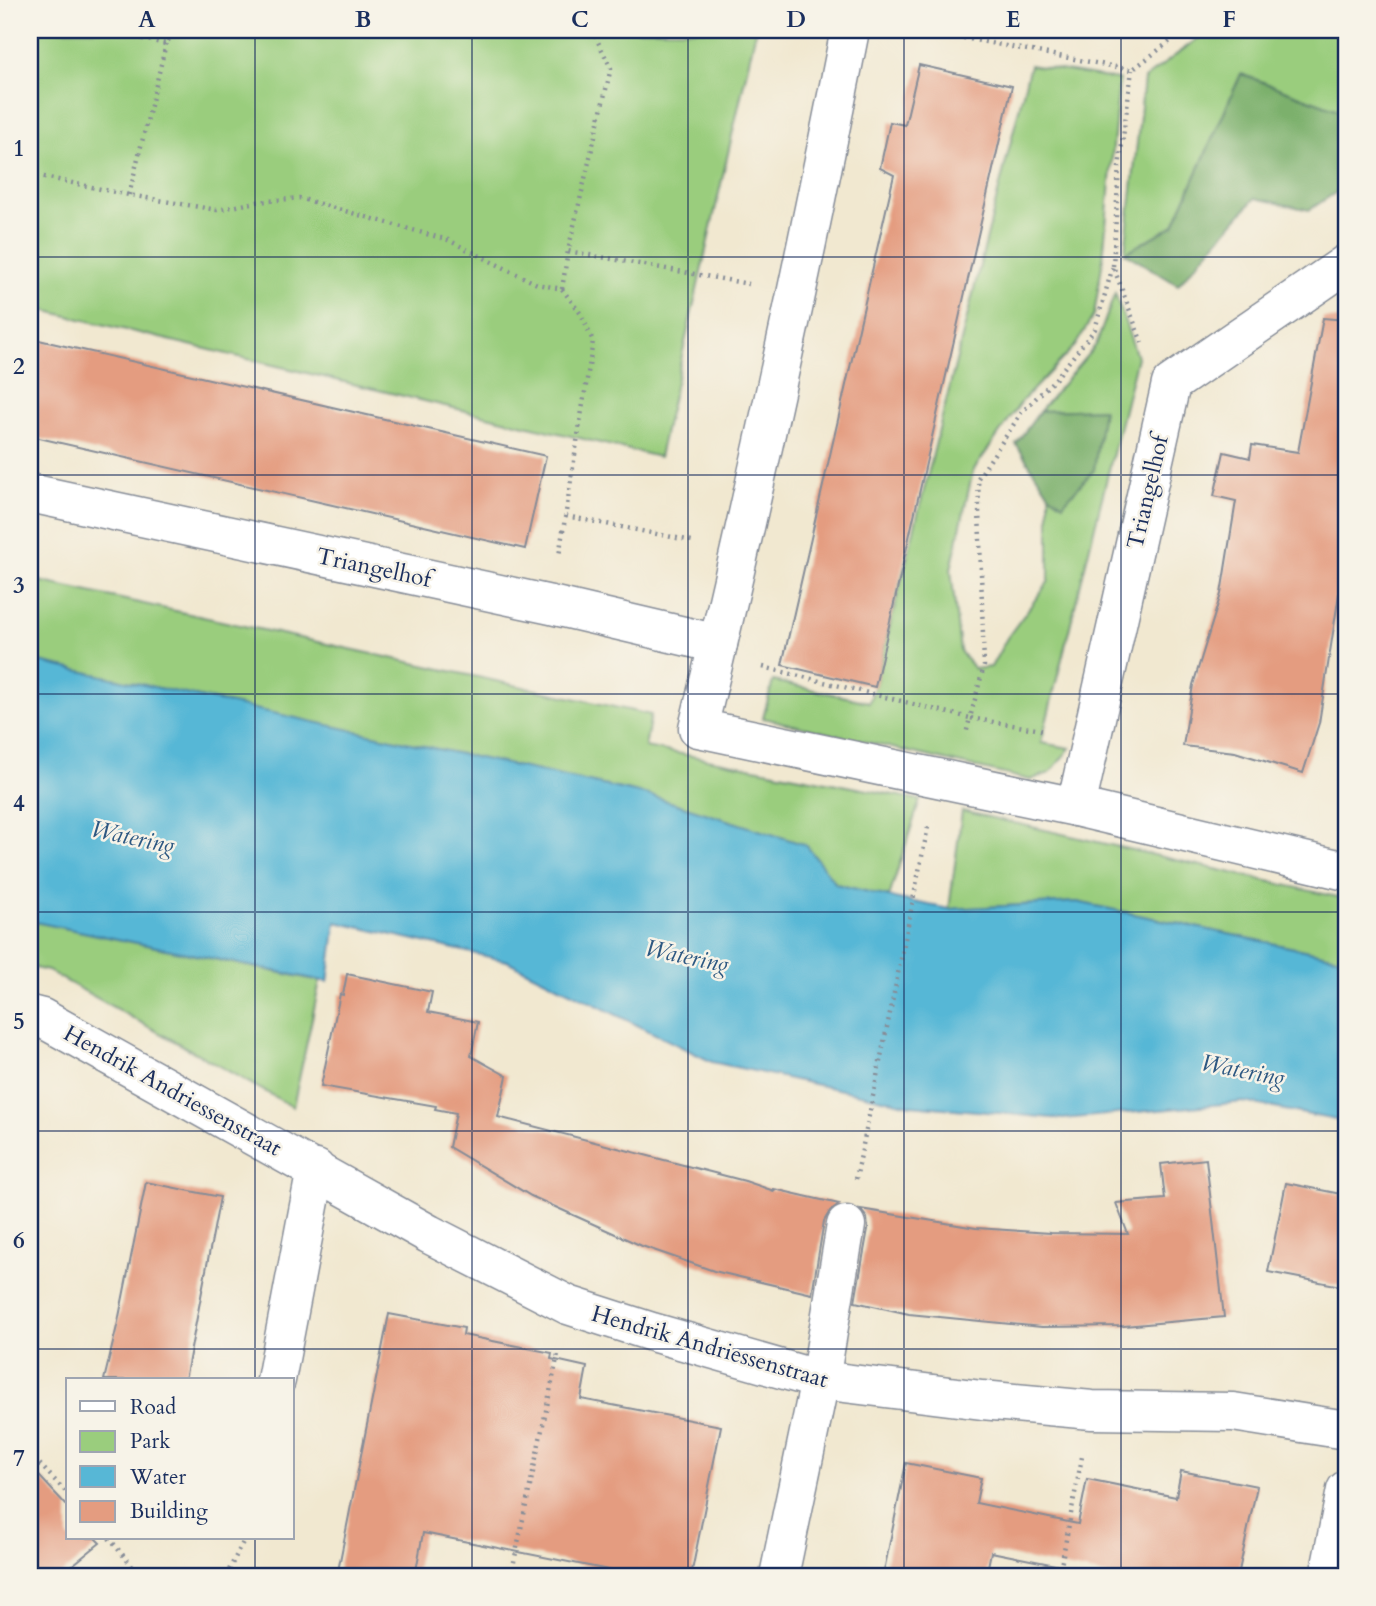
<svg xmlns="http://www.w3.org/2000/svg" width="1376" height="1606" font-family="Cardo,serif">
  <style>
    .green { fill: #9acd7d; stroke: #5a7e6e; stroke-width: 2 }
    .forest { fill: #7bb06c; stroke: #4b7065; stroke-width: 2 }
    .water { fill: #57b7d6; stroke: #39739a; stroke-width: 2 }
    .building { fill: #e49c80 }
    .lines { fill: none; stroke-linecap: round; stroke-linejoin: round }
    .minor-casing { stroke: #868c97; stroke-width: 41 }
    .path { stroke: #868c97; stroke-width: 4.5; stroke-dasharray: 2 5; stroke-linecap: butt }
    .minor { stroke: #fff; stroke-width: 38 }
    .grid { fill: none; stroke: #1b2f5e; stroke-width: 2; stroke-opacity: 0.55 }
    .labels { text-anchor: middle; stroke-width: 5; stroke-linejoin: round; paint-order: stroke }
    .street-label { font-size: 23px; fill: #1b2f5e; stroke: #f7f3e8 }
    .water-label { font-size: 24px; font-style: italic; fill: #2d5882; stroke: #f7f3e8 }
    .neatline { fill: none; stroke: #1b2f5e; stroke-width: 2.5 }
    .grid-label { font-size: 23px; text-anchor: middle; font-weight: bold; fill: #1b2f5e }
  </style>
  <rect width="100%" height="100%" fill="#f7f3e8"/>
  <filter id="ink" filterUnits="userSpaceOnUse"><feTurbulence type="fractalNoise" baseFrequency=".0143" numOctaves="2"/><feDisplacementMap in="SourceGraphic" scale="14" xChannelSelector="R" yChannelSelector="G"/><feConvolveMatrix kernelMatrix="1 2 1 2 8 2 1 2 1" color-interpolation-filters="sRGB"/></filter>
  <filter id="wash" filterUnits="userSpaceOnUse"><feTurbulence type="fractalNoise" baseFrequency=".00686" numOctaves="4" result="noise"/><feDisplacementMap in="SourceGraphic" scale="28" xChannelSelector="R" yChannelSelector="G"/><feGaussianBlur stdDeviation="1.57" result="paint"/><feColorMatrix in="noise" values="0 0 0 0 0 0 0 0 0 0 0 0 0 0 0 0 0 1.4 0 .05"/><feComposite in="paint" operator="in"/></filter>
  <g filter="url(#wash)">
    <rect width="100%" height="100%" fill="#f1e8d0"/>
    <g class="green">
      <path d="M 30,30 L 756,30 L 659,457 L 30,307 Z"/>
      <path d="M 1209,30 L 1346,30 L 1346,113 L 1241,74 L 1174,225 L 1125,253 L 1144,79 Z"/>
      <path d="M 1030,65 L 1119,80 L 1103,259 L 1094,315 L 1075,346 L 1022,401 L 973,471 L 951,569 L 960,651 L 974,669 L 991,667 L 1007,638 L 1049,581 L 1049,494 L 1063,504 L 1103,409 L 1040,411 L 1096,345 L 1115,293 L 1137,357 L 1041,743 L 1070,748 L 1050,773 L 1030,780 L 763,718 L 773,681 L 869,702 L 875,686 Z"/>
      <path d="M 30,579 L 651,715 L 645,747 L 920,800 L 889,897 L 836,884 L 806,845 L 648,795 L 30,660 Z"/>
      <path d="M 962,811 L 1346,899 L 1346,959 L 1077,902 L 949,909 Z"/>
      <path d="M 30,921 L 320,981 L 293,1107 L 48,971 L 30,967 Z"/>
    </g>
    <g class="forest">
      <path d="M 1241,74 L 1346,113 L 1346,186 L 1309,210 L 1255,198 L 1178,285 L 1125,253 L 1174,225 Z"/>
      <path d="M 1103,409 L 1094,470 L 1063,504 L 1049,494 L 1016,444 L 1040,411 Z"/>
    </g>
    <path class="water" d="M 30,660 L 648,795 L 806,845 L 836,884 L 889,897 L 949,909 L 1077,902 L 1346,959 L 1346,1122 L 1244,1102 L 1063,1119 L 911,1105 L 712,1062 L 507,961 L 336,922 L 328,982 L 30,921 Z"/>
    <g id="blocks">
      <g class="building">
        <path d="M 919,65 L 1012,86 L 875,687 L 782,665 L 894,175 L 880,168 L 890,122 L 905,125 Z"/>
        <path d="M 1323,318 L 1346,320 L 1346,583 L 1341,581 L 1319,723 L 1303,773 L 1235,752 L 1183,746 L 1193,685 L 1221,594 L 1236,501 L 1214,496 L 1224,452 L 1250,458 L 1252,445 L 1298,452 Z"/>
        <path d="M 30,338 L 546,456 L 525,549 L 30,436 Z"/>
        <path d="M 347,974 L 432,992 L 428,1012 L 478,1022 L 471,1056 L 507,1076 L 498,1117 L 745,1181 L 774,1191 L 774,1189 L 839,1204 L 830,1211 L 824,1221 L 812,1294 L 714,1271 L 642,1246 L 531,1196 L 449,1147 L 456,1113 L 435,1109 L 436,1106 L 321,1086 L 340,994 L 343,995 Z"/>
        <path d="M 1206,1159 L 1224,1317 L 1124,1326 L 1042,1327 L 909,1314 L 855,1302 L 868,1229 L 867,1218 L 860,1209 L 976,1228 L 1051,1233 L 1128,1234 L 1116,1203 L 1165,1199 L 1161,1164 Z"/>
        <path d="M 146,1182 L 220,1197 L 185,1380 L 104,1380 L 118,1322 Z"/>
        <path d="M 1286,1183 L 1346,1195 L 1346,1287 L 1268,1272 Z"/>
        <path d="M 389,1314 L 464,1328 L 463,1335 L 552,1353 L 551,1359 L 587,1367 L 581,1399 L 721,1426 L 691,1576 L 613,1576 L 614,1571 L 423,1533 L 415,1576 L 337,1576 Z"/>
        <path d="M 906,1463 L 981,1478 L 976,1503 L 1078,1524 L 1087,1479 L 1176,1497 L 1181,1471 L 1257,1486 L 1238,1576 L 1110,1576 L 991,1552 L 986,1576 L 883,1576 Z"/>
        <path d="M 30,1466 L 68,1507 L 68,1538 L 95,1538 L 100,1543 L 59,1576 L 30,1576 Z"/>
      </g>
    </g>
  </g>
  <g filter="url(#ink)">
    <use href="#blocks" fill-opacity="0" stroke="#868c97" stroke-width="2"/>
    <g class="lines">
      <g class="minor-casing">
        <g id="minor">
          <path d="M 850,30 C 804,264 754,496 698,728 L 1076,807 L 1346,871"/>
          <path d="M 30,493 L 551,605 L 718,644"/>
          <path d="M 1076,807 L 1171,384 L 1346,264"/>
          <path d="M 30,1015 L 42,1018 L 429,1234 L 568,1305 L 652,1332 L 820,1380 L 982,1400 L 1092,1410 L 1233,1412 L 1346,1430"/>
          <path d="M 276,1380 L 316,1169"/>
          <path d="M 779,1576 L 820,1380 L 846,1225"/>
          <path d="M 1329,1576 L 1346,1490"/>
        </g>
      </g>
      <g class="path">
        <path d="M 101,30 L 166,44 L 175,30"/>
        <path d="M 592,30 L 611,68 L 568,251 L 749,284"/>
        <path d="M 922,30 L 1132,70 L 1185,30"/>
        <path d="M 30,174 L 129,195 L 217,210 L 257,202 L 299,198 L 448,240 L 537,284 L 562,289 L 581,314 L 593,341 L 559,556"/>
        <path d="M 129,195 L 166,44"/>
        <path d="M 1113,266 L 1119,167 L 1132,70"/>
        <path d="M 562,289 L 568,251"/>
        <path d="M 566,516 L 692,541"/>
        <path d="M 763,667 L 970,718 L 966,734"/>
        <path d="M 1042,730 L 970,718 L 984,666 L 978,478 L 1022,412 L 1056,378 L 1095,329 L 1113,266 L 1142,343"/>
        <path d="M 30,1082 L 32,1070"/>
        <path d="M 856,1179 L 928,827"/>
        <path d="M 30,1454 L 68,1494"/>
        <path d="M 109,1538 L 140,1576"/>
        <path d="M 226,1576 L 245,1538"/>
        <path d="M 511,1576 L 558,1354"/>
        <path d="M 1059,1576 L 1082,1457"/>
      </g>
      <use href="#minor" class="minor"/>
    </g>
  </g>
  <path class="grid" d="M 255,30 L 255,1380M 472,30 L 472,1576M 688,30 L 688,1576M 904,30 L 904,1576M 1121,30 L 1121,1576M 30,257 L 1346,257M 30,475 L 1346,475M 30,694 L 1346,694M 30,912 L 1346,912M 30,1131 L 1346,1131M 30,1349 L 1346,1349M 255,1538 L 255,1576"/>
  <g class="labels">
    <g class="street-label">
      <text transform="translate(1147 492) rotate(-77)" y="8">Triangelhof</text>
      <text transform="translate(374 567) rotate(12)" y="8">Triangelhof</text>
      <text transform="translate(173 1090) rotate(29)" y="8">Hendrik Andriessenstraat</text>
      <text transform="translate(710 1346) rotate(16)" y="8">Hendrik Andriessenstraat</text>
    </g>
    <g class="water-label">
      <text transform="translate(133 837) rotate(12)" y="8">Watering</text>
      <text transform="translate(687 956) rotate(12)" y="8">Watering</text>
      <text transform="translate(1243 1070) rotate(11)" y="8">Watering</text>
    </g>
  </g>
  <rect width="1376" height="1606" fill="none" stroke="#f7f3e8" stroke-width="77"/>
  <rect x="66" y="1378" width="228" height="161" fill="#f7f3e8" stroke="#9fa5b1" stroke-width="2"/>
  <rect x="80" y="1401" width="35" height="10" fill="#ffffff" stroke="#9fa5b1" stroke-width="2"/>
  <text x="130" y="1414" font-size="21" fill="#1b2f5e">Road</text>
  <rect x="80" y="1431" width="35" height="21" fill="#9acd7d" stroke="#9fa5b1" stroke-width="2"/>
  <text x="130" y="1448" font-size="21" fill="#1b2f5e">Park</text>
  <rect x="80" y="1466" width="35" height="21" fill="#57b7d6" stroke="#9fa5b1" stroke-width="2"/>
  <text x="130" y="1484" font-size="21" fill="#1b2f5e">Water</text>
  <rect x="80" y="1501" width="35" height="21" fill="#e49c80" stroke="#9fa5b1" stroke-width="2"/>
  <text x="130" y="1518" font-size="21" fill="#1b2f5e">Building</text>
  <rect x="38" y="38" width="1300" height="1530" class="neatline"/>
  <g class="grid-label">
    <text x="147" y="27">A</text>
    <text x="363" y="27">B</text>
    <text x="580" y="27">C</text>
    <text x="796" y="27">D</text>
    <text x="1013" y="27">E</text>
    <text x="1229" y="27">F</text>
    <text x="19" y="156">1</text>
    <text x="19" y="374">2</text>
    <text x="19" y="593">3</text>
    <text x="19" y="811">4</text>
    <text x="19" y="1029">5</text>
    <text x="19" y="1248">6</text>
    <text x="19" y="1466">7</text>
  </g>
</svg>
